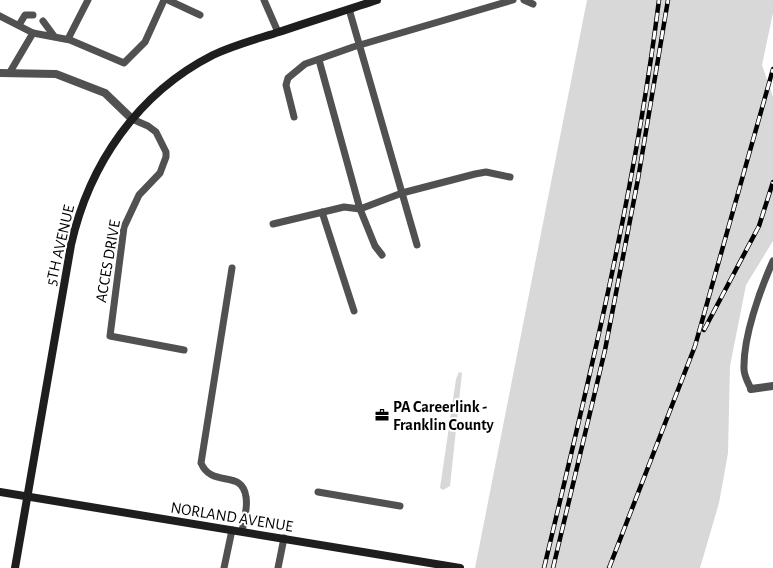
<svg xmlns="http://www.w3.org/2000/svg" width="773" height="568" font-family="'Alegreya Sans',sans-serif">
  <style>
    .green { fill: #d8d8d8 }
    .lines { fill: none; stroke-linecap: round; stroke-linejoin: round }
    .lane { stroke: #515151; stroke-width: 7 }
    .street { stroke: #515151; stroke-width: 8 }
    .secondary { stroke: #1e1e1e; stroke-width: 8 }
    .rail-casing { stroke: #000; stroke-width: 4.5 }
    .rail { stroke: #fff; stroke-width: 3; stroke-dasharray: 9; stroke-linecap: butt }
    .labels { text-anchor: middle; stroke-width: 4; stroke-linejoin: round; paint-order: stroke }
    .street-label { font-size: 16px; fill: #000; stroke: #fff }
    .poi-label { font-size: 16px; font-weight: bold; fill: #000; stroke: #fff; text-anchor: start }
  </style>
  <rect width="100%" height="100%" fill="#fff"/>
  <g class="green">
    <path d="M 587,0 L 773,0 L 773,13 L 762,65 L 773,97 L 773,241 L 746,285 L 730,366 L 728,453 L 719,503 L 700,568 L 475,568 Z"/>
    <path d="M 459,372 L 462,373 L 450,486 L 443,490 L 440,488 L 456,379 Z"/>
  </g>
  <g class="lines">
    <g class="lane">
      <path d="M 168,0 L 200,15"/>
      <path d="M 264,0 L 278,32"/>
      <path d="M 524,0 L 533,4"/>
      <path d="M 349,9 L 417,245"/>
      <path d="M 0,16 L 33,33"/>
      <path d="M 43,21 L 54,36"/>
      <path d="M 19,25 L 25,15 L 33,15"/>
      <path d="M 68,39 L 88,0"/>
      <path d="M 319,60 L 360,209 L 375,246 L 382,255"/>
      <path d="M 10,72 L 33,33 L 70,40 L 124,63 L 145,42 L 164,0"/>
      <path d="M 294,117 L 286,85 L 288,78 L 305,64 L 353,47 L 513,0"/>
      <path d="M 132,119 L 148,126 L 156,132 L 166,152 L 166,157 L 160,173 L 139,195 L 124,227 L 110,336 L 184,350"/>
      <path d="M 322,212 L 354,311"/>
      <path d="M 273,224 L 344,207 L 360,209 L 402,193 L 475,174 L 486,172 L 510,177"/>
      <path d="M 232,268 L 201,463 C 212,489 242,468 246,497 C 248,508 244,521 242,531"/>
      <path d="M 751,389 C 748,382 744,376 744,369 C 743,337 760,290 773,261"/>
      <path d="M 318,492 L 400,506"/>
      <path d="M 224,568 L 232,530"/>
      <path d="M 278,568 L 284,538"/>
    </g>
    <g class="street">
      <path d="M 0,73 L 56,74 L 105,93 L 132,119"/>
      <path d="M 751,389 L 773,386"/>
    </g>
    <g class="secondary">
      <path d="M 0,492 L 460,568"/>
      <path d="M 15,568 L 71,245 C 89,164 138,93 213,55 C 234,45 257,39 279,32 C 311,21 344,11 377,0"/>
    </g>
    <g class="rail-casing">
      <g id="rail">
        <path d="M 704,330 L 759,226 L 773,182"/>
        <path d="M 544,568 C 589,380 635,192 659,0"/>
        <path d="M 553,568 L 605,350 L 638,179 L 668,0"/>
        <path d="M 609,568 L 695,346 L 773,69"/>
      </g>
    </g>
    <use href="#rail" class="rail"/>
  </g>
  <defs>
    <g id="office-bare" transform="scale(1.08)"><path d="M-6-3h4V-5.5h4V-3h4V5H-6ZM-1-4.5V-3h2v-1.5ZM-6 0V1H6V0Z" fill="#000" stroke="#fff" stroke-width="2.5" paint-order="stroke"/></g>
  </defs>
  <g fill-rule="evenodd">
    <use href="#office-bare" x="382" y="415"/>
  </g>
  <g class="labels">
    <g class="street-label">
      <text transform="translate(59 245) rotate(-77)" y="6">5TH AVENUE</text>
      <text transform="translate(107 261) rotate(-80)" y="6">ACCES DRIVE</text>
      <text transform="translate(232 516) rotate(9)" y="6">NORLAND AVENUE</text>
    </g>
    <g class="poi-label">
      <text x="393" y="412">PA Careerlink -<tspan x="393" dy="18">Franklin County</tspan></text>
    </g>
  </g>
</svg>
